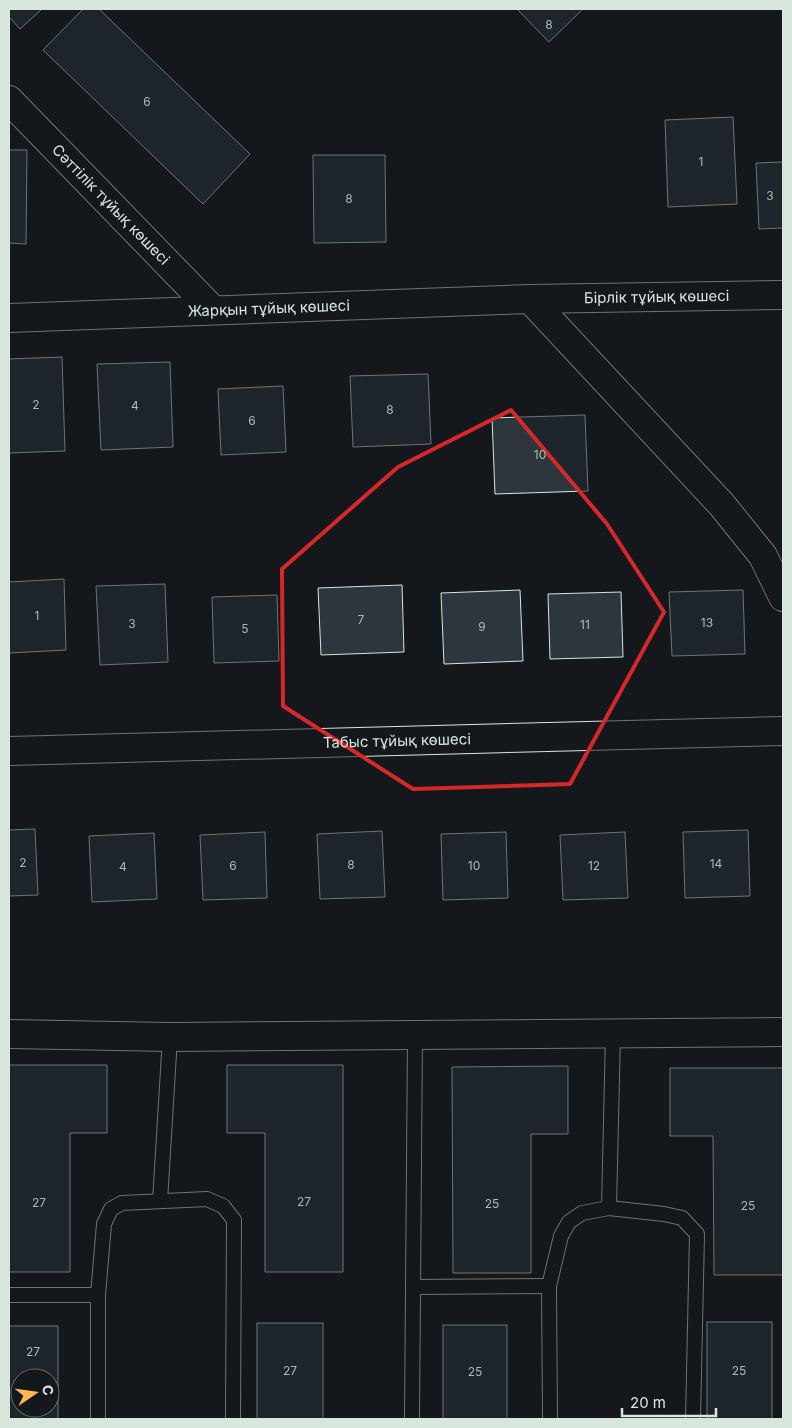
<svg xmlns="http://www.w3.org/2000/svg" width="792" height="1428" font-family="Inter,sans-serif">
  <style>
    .building { fill: #2c363c; stroke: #d8e6dc; fill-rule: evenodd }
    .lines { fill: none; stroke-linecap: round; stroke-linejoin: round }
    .lane-casing { stroke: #d8e6dc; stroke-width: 16 }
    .street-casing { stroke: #d8e6dc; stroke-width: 30 }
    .lane { stroke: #14181c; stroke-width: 14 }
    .street { stroke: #14181c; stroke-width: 28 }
    .marked { fill: none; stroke: #d62828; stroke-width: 4; stroke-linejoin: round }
    .labels { text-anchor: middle; stroke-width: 4; stroke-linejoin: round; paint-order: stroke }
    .number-label { font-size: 12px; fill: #adbab4 }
    .street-label { font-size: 15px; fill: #d8e6dc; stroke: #14181c }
  </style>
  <rect width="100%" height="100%" fill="#14181c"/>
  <g class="building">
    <path d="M 9,9 L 42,9 L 20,29 L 9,17 Z"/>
    <path d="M 83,9 L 99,9 L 250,154 L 203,204 L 43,50 Z"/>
    <path d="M 517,9 L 583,9 L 549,42 Z"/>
    <path d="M 733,117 L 737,204 L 668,207 L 665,120 Z"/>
    <path d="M 9,150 L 27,150 L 26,244 L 9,243 Z"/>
    <path d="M 313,155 L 385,155 L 386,242 L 314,243 Z"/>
    <path d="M 783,162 L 783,228 L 759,229 L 756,163 Z"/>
    <path d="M 62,357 L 65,451 L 9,453 L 9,359 Z"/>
    <path d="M 170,362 L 173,447 L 101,450 L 97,364 Z"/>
    <path d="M 428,374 L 431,444 L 353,447 L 350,376 Z"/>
    <path d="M 283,386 L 286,452 L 221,455 L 218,389 Z"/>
    <path d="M 585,415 L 588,491 L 495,494 L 492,418 Z"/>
    <path d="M 64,579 L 66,650 L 9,653 L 9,582 Z"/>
    <path d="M 165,584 L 168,662 L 100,665 L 96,586 Z"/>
    <path d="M 402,585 L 404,652 L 321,655 L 318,588 Z"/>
    <path d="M 520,590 L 523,661 L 444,664 L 441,593 Z"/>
    <path d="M 743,590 L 745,654 L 672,656 L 669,592 Z"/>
    <path d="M 621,592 L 623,657 L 550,659 L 548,594 Z"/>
    <path d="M 277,595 L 279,661 L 214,663 L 212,597 Z"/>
    <path d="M 35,829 L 38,895 L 9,896 L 9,830 Z"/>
    <path d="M 748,830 L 750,896 L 685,898 L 683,832 Z"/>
    <path d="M 382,831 L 385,897 L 320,899 L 317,834 Z"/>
    <path d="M 265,832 L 267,898 L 203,900 L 200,835 Z"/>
    <path d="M 506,832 L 508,898 L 443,900 L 441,834 Z"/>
    <path d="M 625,832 L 628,898 L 563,900 L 560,835 Z"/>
    <path d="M 154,833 L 157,899 L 92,902 L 89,836 Z"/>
    <path d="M 9,1065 L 107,1065 L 107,1133 L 70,1133 L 70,1272 L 9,1272 Z"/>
    <path d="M 227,1065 L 343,1065 L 343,1272 L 265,1272 L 265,1133 L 227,1133 Z"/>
    <path d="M 568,1066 L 568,1134 L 531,1134 L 531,1273 L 453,1273 L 452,1067 Z"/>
    <path d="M 670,1068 L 783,1068 L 783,1275 L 714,1275 L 713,1136 L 670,1136 Z"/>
    <rect x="707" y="1322" width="65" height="97"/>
    <rect x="257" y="1323" width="66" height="96"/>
    <rect x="443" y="1325" width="64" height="94"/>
    <path d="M 9,1326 L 58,1326 L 58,1419 L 9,1419 ZM 20,1378 L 50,1378 L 50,1408 L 20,1408 Z"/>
  </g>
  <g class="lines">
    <g class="lane-casing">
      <g id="lane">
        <path d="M 160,1201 L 170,1037"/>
        <path d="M 609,1208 L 613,1033"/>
        <path d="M 413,1287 L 549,1286"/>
        <path d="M 9,1295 L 98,1295"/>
        <path d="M 98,1419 L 98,1295 L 104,1224 L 111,1209 L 122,1203 L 207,1199 L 223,1206 L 234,1220 L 233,1419"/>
        <path d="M 412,1419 L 415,1035"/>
        <path d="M 550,1419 L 549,1286 L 561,1236 L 569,1222 L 582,1213 L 609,1208 L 664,1214 L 682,1218 L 697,1234 L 693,1419"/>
      </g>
    </g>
    <g class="street-casing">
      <g id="street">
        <path id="s1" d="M 9,100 L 213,310"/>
        <path d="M 530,299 L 722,505 L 763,556 L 783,597"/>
        <path id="s2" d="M 9,318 L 530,299 L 783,295"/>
        <path id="s3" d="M 9,751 L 783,731"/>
        <path d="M 9,1034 L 170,1037 L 783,1032"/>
      </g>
    </g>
    <use href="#lane" class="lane"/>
    <use href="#street" class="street"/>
  </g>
  <path d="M0 0H792V1428H0ZM 511,410 L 607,524 L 664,612 L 570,784 L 413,789 L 283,706 L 282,569 L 398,467 Z" fill="#14181c" fill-opacity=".55" fill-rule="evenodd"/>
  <path class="marked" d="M 511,410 L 607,524 L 664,612 L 570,784 L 413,789 L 283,706 L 282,569 L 398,467 Z"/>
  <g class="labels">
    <g class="number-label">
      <text x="549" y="29">8</text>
      <text x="147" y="106">6</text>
      <text x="701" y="166">1</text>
      <text x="770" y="200">3</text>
      <text x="349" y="203">8</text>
      <text x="36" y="409">2</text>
      <text x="135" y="410">4</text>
      <text x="390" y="414">8</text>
      <text x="252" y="425">6</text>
      <text x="540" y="459">10</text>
      <text x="37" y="620">1</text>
      <text x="361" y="624">7</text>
      <text x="707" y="627">13</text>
      <text x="132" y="628">3</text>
      <text x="585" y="629">11</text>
      <text x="482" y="631">9</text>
      <text x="245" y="633">5</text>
      <text x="23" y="867">2</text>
      <text x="716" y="868">14</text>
      <text x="351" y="869">8</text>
      <text x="233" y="870">6</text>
      <text x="474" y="870">10</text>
      <text x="594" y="870">12</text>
      <text x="123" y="871">4</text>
      <text x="304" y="1206">27</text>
      <text x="39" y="1207">27</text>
      <text x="492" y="1208">25</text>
      <text x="748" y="1210">25</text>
      <text x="33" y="1356">27</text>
      <text x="290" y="1375">27</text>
      <text x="739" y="1375">25</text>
      <text x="475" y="1376">25</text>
    </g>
    <g class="street-label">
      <text dy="5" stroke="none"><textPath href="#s1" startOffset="146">Сәттілік тұйық көшесі</textPath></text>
      <text dy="5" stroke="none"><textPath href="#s2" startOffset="648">Бірлік тұйық көшесі</textPath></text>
      <text dy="5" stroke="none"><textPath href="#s2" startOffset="260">Жарқын тұйық көшесі</textPath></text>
      <text dy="5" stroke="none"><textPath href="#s3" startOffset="388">Табыс тұйық көшесі</textPath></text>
    </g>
  </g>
  <rect width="792" height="1428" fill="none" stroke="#d8e6dc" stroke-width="20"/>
  <g transform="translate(35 1393) rotate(77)"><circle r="24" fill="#14181c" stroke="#626a69"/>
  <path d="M0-4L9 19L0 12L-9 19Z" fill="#ffb74d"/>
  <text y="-8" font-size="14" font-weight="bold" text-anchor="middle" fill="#d8e6dc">С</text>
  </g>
  <path d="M622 1408v8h94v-8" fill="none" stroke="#d8e6dc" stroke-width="2.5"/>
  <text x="630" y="1408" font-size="15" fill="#d8e6dc" stroke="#14181c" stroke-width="4" paint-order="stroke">20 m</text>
</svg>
